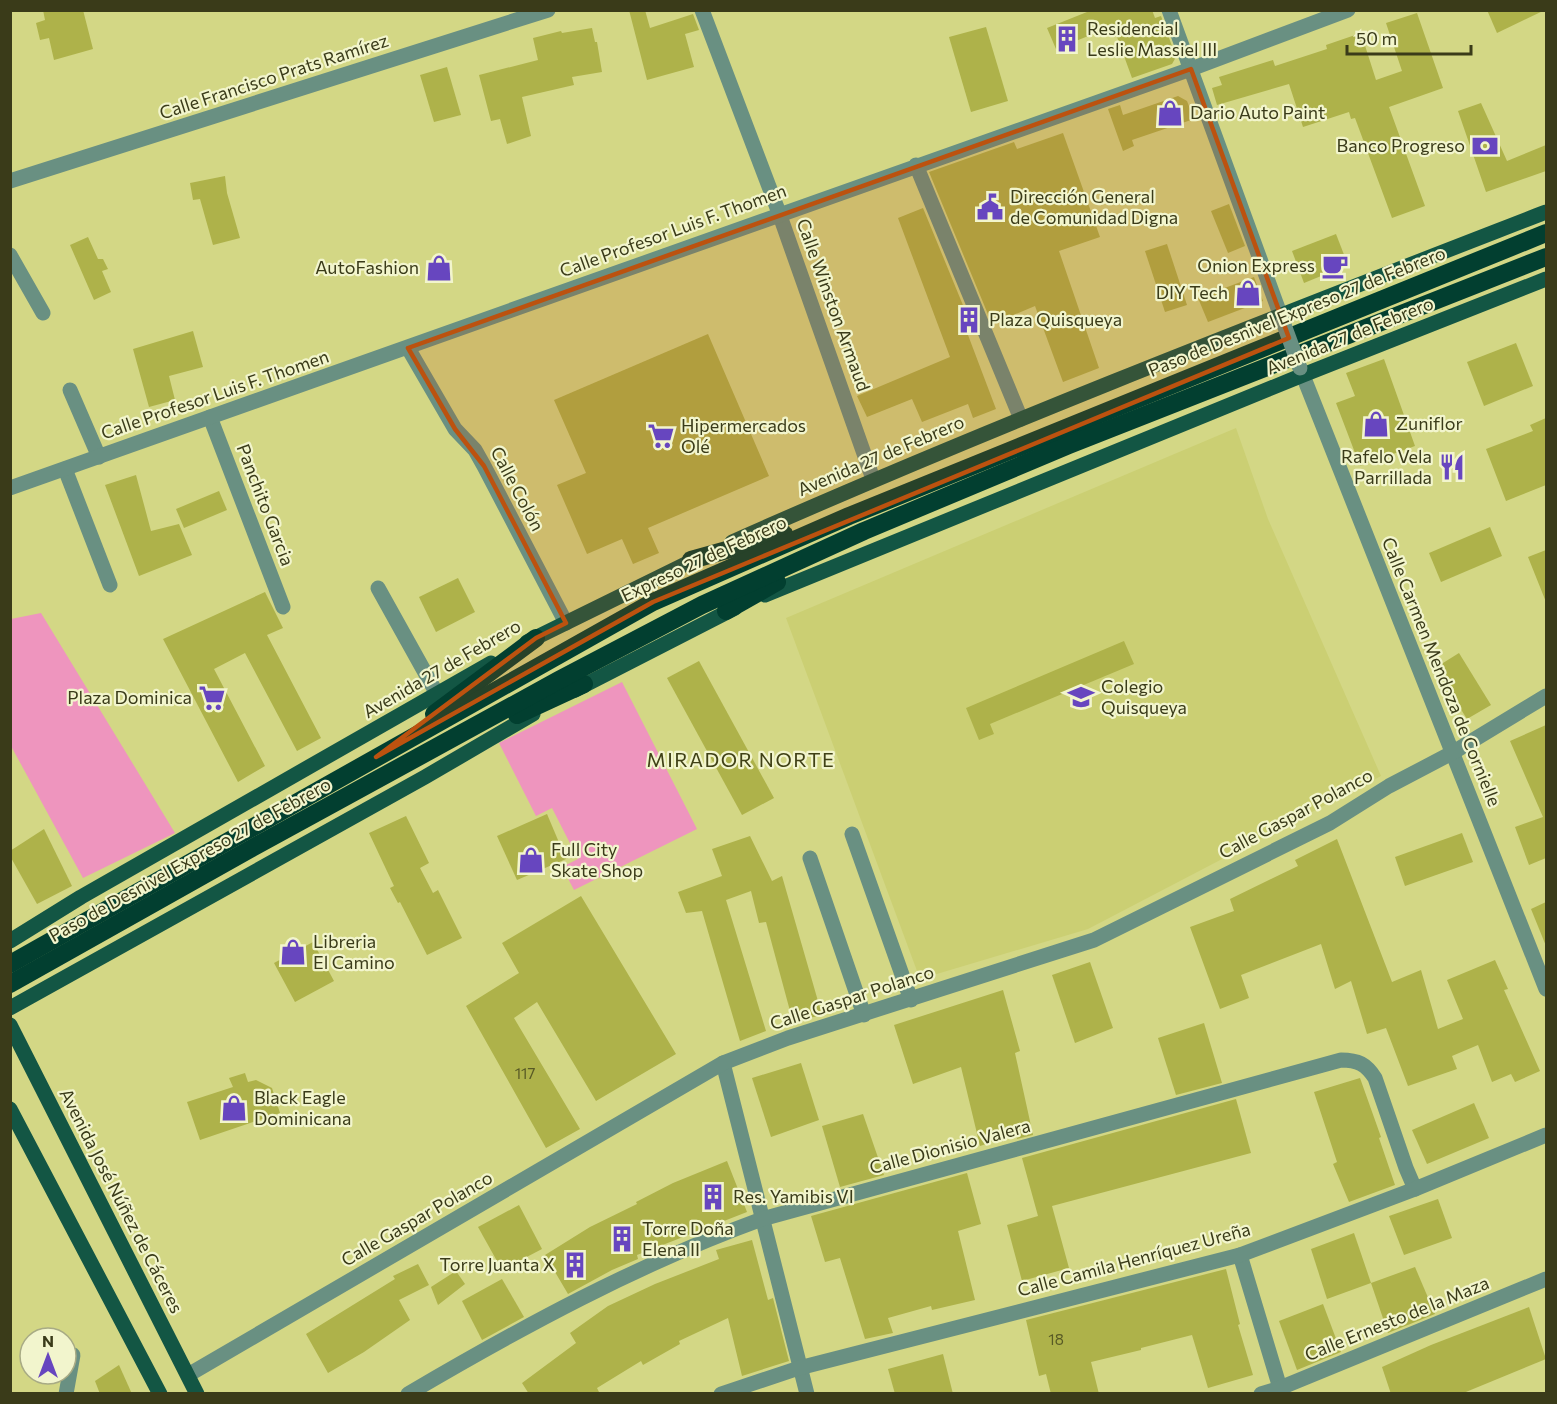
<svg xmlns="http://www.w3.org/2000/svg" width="1557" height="1404" font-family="Commissioner,sans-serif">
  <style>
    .built { fill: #cbcf73 }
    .green { fill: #ee95be }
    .building { fill: #aeb24a }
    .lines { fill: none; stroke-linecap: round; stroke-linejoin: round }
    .minor { stroke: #699082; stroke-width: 15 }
    .major { stroke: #135644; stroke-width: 15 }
    .highway { stroke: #023f30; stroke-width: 18 }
    .minor-bridge { stroke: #699082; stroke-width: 15 }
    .marked { fill: #bc520f; fill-opacity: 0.2; stroke: #bc520f; stroke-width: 4.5; stroke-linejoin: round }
    .labels { text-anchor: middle; stroke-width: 4.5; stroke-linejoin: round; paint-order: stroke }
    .number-label { font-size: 15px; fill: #575925 }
    .poi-label { font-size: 18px; fill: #3a3b19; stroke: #f2f5cd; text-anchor: start }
    .street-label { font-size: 18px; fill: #3a3b19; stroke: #f2f5cd }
    .neighbourhood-label { font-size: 20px; letter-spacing: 1.5px; fill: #404116; stroke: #f2f5cd }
  </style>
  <rect width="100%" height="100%" fill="#d3d785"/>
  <path class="built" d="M 1236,428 L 1268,519 L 1381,776 L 1088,929 L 920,979 L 786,618 Z"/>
  <g class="green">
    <path d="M 41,613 L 175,833 L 83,878 L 11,746 L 11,619 Z"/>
    <path d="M 622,682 L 697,829 L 574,890 L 562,867 L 578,859 L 552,808 L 536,816 L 499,743 Z"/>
  </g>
  <g class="building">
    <path d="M 43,10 L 83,10 L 93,49 L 54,60 L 49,38 L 40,40 L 36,23 L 45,20 Z"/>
    <path d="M 629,10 L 645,10 L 650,28 L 693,14 L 699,30 L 685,34 L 694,67 L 647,80 Z"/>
    <path d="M 1092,10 L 1152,10 L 1155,18 L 1161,16 L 1176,57 L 1172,64 L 1132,78 L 1113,26 L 1056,49 L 1047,28 Z"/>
    <path d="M 1487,10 L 1545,10 L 1497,33 Z"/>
    <path d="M 1417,13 L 1443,88 L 1389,107 L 1425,206 L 1392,218 L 1355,118 L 1351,119 L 1349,112 L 1303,127 L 1289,84 L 1217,105 L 1212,88 L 1222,85 L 1219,77 L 1273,60 L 1275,66 L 1327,49 L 1326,45 L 1361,33 L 1376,80 L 1402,71 L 1386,23 Z"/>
    <path d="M 986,27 L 1008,101 L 971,112 L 949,37 Z"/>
    <path d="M 592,28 L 595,42 L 597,42 L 602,72 L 572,77 L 574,85 L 522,97 L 531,136 L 507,144 L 500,119 L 491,121 L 479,75 L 538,60 L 533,38 L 561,31 L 562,33 Z"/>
    <path d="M 447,67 L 461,115 L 434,122 L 420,75 Z"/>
    <path d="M 1178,96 L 1187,101 L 1194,119 L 1132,140 L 1134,146 L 1123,151 L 1108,109 L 1120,105 L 1123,115 Z"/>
    <path d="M 1481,103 L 1507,161 L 1546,145 L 1546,171 L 1486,192 L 1458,111 Z"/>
    <path d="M 1063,133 L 1100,237 L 1059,251 L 1099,368 L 1063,382 L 1035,306 L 992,324 L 929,172 L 1014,142 L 1017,149 Z"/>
    <path d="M 225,176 L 227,193 L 240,238 L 213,245 L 200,199 L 193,200 L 190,183 Z"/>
    <path d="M 1229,204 L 1245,246 L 1228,253 L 1211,211 Z"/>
    <path d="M 923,208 L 974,332 L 968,335 L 996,409 L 973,418 L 968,404 L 922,422 L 912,399 L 867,417 L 857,396 L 950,357 L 898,218 Z"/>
    <path d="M 1336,234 L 1348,265 L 1304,283 L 1292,251 Z"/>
    <path d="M 88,237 L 98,259 L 103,259 L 108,269 L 102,271 L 111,292 L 94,300 L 70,245 Z"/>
    <path d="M 1167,244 L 1187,305 L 1165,312 L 1145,251 Z"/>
    <path d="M 1254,277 L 1263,301 L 1208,322 L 1198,298 Z"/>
    <path d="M 193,331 L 203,367 L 169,376 L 175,400 L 149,407 L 133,349 Z"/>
    <path d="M 708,334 L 769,476 L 648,528 L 659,553 L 633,564 L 622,539 L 587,554 L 557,485 L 586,473 L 554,400 Z"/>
    <path d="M 1516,343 L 1533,386 L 1484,406 L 1467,362 Z"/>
    <path d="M 1384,359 L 1415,446 L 1360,466 L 1336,403 L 1355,396 L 1346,373 Z"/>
    <path d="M 1546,418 L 1546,485 L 1506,501 L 1486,449 L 1533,431 L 1530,425 Z"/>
    <path d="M 136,475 L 151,531 L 179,524 L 192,555 L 139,576 L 105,485 Z"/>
    <path d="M 219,491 L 227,510 L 184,528 L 176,509 Z"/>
    <path d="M 1490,527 L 1502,556 L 1441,582 L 1429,553 Z"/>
    <path d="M 1546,550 L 1546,602 L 1528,557 Z"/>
    <path d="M 458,578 L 475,612 L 436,632 L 419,597 Z"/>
    <path d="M 265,592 L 283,628 L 267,635 L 321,738 L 297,751 L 245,653 L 214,669 L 265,766 L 238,782 L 163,639 Z"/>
    <path d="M 1124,641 L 1134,664 L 990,724 L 994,734 L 979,740 L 966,708 Z"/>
    <path d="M 1459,653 L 1491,705 L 1467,719 L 1435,668 Z"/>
    <path d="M 699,661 L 774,798 L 742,815 L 667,678 Z"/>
    <path d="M 1546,725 L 1546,858 L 1529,865 L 1515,827 L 1543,817 L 1510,741 Z"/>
    <path d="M 547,814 L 566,859 L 517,880 L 497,836 Z"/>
    <path d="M 406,816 L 429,863 L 420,868 L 433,893 L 438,890 L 462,938 L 427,955 L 400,902 L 398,903 L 390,888 L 394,886 L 369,833 Z"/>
    <path d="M 44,829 L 72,886 L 37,904 L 10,856 L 10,851 Z"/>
    <path d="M 1462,833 L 1473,862 L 1405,886 L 1395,857 Z"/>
    <path d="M 750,836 L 772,881 L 782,876 L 822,1015 L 793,1022 L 766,922 L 759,923 L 751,891 L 726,900 L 766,1031 L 740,1041 L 702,911 L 686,913 L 678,892 L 722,876 L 712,849 Z"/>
    <path d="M 1337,839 L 1392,982 L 1421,970 L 1438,1029 L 1463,1019 L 1447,980 L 1495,960 L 1508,989 L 1504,990 L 1540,1071 L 1515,1082 L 1511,1074 L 1492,1082 L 1478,1045 L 1452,1056 L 1457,1069 L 1408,1086 L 1386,1028 L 1367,1034 L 1351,981 L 1335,989 L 1321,944 L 1241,975 L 1249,998 L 1220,1009 L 1190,927 L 1234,911 L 1230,899 L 1298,866 L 1295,860 Z"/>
    <path d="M 581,896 L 676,1054 L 596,1101 L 537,1002 L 514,1018 L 580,1129 L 546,1148 L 466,1006 L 519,973 L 502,943 Z"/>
    <path d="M 1546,902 L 1546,946 L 1531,909 Z"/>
    <path d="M 313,942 L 334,981 L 295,1002 L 274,963 Z"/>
    <path d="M 1090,962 L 1113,1028 L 1075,1043 L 1052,975 Z"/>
    <path d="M 1003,990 L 1020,1051 L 1015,1053 L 1033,1135 L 1017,1139 L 1016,1134 L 980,1146 L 961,1067 L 913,1084 L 894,1025 Z"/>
    <path d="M 1204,1023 L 1222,1083 L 1176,1095 L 1158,1038 Z"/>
    <path d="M 801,1063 L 819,1120 L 771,1137 L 752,1078 Z"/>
    <path d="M 245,1073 L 248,1082 L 256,1080 L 272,1088 L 280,1113 L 200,1140 L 187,1102 L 233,1087 L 229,1078 Z"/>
    <path d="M 1360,1078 L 1381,1137 L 1379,1138 L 1395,1185 L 1349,1202 L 1333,1164 L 1337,1162 L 1314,1092 Z"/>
    <path d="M 1236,1099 L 1251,1153 L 1052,1206 L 1069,1268 L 1022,1281 L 1007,1225 L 1038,1216 L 1022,1158 Z"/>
    <path d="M 1474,1103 L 1489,1138 L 1427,1164 L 1412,1130 Z"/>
    <path d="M 863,1114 L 884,1175 L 840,1187 L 822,1126 Z"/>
    <path d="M 727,1161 L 747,1212 L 637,1255 L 638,1259 L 612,1270 L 568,1294 L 545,1255 L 590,1227 L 637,1204 L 636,1202 L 673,1183 Z"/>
    <path d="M 967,1173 L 981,1224 L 958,1231 L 975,1300 L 932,1310 L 931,1306 L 888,1318 L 893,1333 L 865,1339 L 840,1258 L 825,1262 L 811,1216 Z"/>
    <path d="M 1438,1199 L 1452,1238 L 1404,1255 L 1389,1216 Z"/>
    <path d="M 519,1205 L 542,1249 L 502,1270 L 478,1227 Z"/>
    <path d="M 1354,1233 L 1371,1283 L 1327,1299 L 1311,1249 Z"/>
    <path d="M 752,1240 L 768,1300 L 773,1298 L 789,1361 L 742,1376 L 728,1318 L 679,1341 L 680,1344 L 643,1365 L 641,1361 L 597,1388 L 600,1394 L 529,1394 L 522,1383 L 576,1343 L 570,1333 L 608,1306 L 655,1284 L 719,1259 L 716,1250 Z"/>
    <path d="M 418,1264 L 429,1285 L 399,1300 L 410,1320 L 364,1352 L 328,1373 L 306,1334 L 395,1279 L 393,1276 Z"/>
    <path d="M 1415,1267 L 1435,1314 L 1388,1333 L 1371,1283 Z"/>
    <path d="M 1226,1269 L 1240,1324 L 1238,1325 L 1253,1375 L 1208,1388 L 1192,1335 L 1141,1348 L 1141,1350 L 1091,1362 L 1099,1394 L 1051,1394 L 1046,1374 L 1039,1376 L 1026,1320 Z"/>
    <path d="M 456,1271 L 465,1284 L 438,1305 L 431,1287 Z"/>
    <path d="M 502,1279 L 524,1317 L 482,1340 L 462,1301 Z"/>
    <path d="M 1323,1304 L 1341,1352 L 1297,1370 L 1279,1321 Z"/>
    <path d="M 1529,1307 L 1546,1359 L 1461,1394 L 1391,1394 L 1382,1367 L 1431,1345 Z"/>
    <path d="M 943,1354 L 953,1394 L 895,1394 L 888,1369 Z"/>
    <path d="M 119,1365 L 132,1394 L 100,1394 L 95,1381 Z"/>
  </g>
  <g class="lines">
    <g class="minor">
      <path d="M 702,10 L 779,213 L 873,479"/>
      <path d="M 1169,10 L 1283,322"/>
      <path d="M 916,165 L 1021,419"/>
      <path d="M 10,181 L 548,10"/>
      <path d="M 10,255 L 43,313"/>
      <path d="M 408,348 L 455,429 L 475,450 L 484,466 L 566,623"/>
      <path d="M 1300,368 L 1546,989"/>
      <path d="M 70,390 L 99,457"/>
      <path d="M 210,417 L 283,607"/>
      <path d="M 65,469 L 110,585"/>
      <path d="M 10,488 L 1191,69 L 1348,10"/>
      <path d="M 378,588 L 437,694"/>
      <path d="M 852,834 L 911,1000"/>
      <path d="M 810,858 L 864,1015"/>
      <path d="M 723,1063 L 807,1394"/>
      <path d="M 1240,1255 L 1280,1388"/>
      <path d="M 188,1375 L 723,1063 L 788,1038 L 1094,940 L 1330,823 L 1389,786 L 1452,753 L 1546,696"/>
      <path d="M 66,1394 L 73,1355"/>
      <path d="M 408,1394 C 522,1327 638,1264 762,1219 L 1341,1060 C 1358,1060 1366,1064 1375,1078 L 1406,1168 L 1415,1189"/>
      <path d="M 721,1394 L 799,1368 L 1240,1255 L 1415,1189 L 1546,1135"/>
      <path d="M 1261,1394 L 1280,1388 L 1546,1279"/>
    </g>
    <g class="major">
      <path d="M 732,542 C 1000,423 1273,318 1546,212"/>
      <path d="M 765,595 L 1303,375 L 1546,279"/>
      <path d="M 527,642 L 702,556"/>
      <path d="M 575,690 L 735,608"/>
      <path d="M 10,941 L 81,897 L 491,663"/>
      <path d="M 10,1008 L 425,777 L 533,714"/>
      <path d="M 10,1025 L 197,1394"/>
      <path d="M 10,1109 L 160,1394"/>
    </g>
    <g class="highway">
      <path d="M 691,560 L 784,534"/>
      <path d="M 726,611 L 777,582"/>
      <path d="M 434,714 L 536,638"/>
      <path d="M 517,715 L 584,684"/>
      <path d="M 10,964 L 653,602 L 849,516 L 1546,233"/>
      <path d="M 10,984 L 252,848 L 559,680 L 702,605 L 864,531 L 1069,445 L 1546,257"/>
    </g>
    <path class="minor-bridge" d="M 1283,322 L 1300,368"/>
  </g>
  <path class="marked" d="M 1191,69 L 1289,338 L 653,602 L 376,757 L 536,638 L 566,623 L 484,466 L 455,429 L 408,348 Z"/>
  <defs>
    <g id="building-bare" transform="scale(2.07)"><path d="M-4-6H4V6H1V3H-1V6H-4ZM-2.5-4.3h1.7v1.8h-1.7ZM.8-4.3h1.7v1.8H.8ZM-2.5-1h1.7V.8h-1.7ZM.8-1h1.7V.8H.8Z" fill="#6746bf" stroke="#f2f5cd" stroke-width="2.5" paint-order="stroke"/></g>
    <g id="shop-bare" transform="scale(2.07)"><path d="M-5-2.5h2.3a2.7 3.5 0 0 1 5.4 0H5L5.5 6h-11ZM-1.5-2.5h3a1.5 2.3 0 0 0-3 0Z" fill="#6746bf" stroke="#f2f5cd" stroke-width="2.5" paint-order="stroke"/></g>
    <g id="bank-bare" transform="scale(2.07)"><path d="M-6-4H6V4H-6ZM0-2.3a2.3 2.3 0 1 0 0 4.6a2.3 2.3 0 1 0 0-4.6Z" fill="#6746bf" stroke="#f2f5cd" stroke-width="2.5" paint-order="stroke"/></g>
    <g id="civic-bare" transform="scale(2.07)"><path d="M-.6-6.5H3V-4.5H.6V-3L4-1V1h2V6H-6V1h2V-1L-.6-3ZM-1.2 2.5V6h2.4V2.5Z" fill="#6746bf" stroke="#f2f5cd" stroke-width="2.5" paint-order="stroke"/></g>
    <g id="cafe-bare" transform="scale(2.07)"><path d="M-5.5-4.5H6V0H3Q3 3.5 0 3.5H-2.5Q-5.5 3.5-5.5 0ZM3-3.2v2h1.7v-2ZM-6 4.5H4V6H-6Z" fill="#6746bf" stroke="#f2f5cd" stroke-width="2.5" paint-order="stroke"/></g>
    <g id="supermarket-bare" transform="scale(2.07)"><path d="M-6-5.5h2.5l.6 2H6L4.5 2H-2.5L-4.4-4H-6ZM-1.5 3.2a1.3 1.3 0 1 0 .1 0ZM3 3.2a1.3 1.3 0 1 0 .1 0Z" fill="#6746bf" stroke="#f2f5cd" stroke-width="2.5" paint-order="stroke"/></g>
    <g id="restaurant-bare" transform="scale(2.07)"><path d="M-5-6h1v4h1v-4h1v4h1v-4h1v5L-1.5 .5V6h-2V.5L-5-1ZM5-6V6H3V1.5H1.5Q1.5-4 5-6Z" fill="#6746bf" stroke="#f2f5cd" stroke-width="2.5" paint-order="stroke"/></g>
    <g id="school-bare" transform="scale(2.07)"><path d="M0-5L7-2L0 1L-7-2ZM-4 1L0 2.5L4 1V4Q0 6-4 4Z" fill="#6746bf" stroke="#f2f5cd" stroke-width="2.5" paint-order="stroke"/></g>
  </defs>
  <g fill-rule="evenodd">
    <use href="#building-bare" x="1067" y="39"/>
    <use href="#shop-bare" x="1170" y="113"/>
    <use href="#bank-bare" x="1485" y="146"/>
    <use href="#civic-bare" x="990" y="207"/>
    <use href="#cafe-bare" x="1335" y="266"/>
    <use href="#shop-bare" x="439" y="268"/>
    <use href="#shop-bare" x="1248" y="293"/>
    <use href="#building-bare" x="969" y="320"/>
    <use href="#shop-bare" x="1376" y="424"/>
    <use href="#supermarket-bare" x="661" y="436"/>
    <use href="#restaurant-bare" x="1452" y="467"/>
    <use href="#school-bare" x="1081" y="697"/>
    <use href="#supermarket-bare" x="212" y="698"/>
    <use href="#shop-bare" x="531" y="860"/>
    <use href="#shop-bare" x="293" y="952"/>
    <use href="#shop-bare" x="234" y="1108"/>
    <use href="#building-bare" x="713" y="1197"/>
    <use href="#building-bare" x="622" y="1239"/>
    <use href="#building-bare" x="575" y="1265"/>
  </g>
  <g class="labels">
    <g class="number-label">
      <text x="525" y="1079">117</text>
      <text x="1056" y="1345">18</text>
    </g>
    <g class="poi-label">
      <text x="1087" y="35">Residencial<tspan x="1087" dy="21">Leslie Massiel III</tspan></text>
      <text x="1190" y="119">Dario Auto Paint</text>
      <text x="1465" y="152" text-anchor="end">Banco Progreso</text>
      <text x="1010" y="203">Dirección General<tspan x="1010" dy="21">de Comunidad Digna</tspan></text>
      <text x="1315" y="272" text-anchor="end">Onion Express</text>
      <text x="419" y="274" text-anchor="end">AutoFashion</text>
      <text x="1228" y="299" text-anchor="end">DIY Tech</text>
      <text x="989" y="326">Plaza Quisqueya</text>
      <text x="1396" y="430">Zuniflor</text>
      <text x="681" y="432">Hipermercados<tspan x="681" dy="21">Olé</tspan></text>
      <text x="1432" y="463" text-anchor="end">Rafelo Vela<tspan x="1432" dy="21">Parrillada</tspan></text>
      <text x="1101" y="693">Colegio<tspan x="1101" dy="21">Quisqueya</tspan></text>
      <text x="192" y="704" text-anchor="end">Plaza Dominica</text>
      <text x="551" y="856">Full City<tspan x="551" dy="21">Skate Shop</tspan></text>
      <text x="313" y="948">Libreria<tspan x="313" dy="21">El Camino</tspan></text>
      <text x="254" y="1104">Black Eagle<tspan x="254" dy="21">Dominicana</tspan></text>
      <text x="733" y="1203">Res. Yamibis VI</text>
      <text x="642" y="1235">Torre Doña<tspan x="642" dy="21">Elena II</tspan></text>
      <text x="555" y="1271" text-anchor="end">Torre Juanta X</text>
    </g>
    <g class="street-label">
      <text transform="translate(274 77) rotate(-18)" y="6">Calle Francisco Prats Ramírez</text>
      <text transform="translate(673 231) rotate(-20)" y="6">Calle Profesor Luis F. Thomen</text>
      <text transform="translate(833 305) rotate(70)" y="6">Calle Winston Armaud</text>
      <text transform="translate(1297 312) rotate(-22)" y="6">Paso de Desnivel Expreso 27 de Febrero</text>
      <text transform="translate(1350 336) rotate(-22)" y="6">Avenida 27 de Febrero</text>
      <text transform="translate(215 395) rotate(-19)" y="6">Calle Profesor Luis F. Thomen</text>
      <text transform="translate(881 456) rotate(-23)" y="6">Avenida 27 de Febrero</text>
      <text transform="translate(517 489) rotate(62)" y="6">Calle Colón</text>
      <text transform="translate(265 505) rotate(69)" y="6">Panchito Garcia</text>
      <text transform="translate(704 559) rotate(-25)" y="6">Expreso 27 de Febrero</text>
      <text transform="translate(442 669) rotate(-30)" y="6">Avenida 27 de Febrero</text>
      <text transform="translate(1441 672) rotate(68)" y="6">Calle Carmen Mendoza de Cornielle</text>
      <text transform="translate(1296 814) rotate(-28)" y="6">Calle Gaspar Polanco</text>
      <text transform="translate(190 860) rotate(-29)" y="6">Paso de Desnivel Expreso 27 de Febrero</text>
      <text transform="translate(852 998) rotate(-18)" y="6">Calle Gaspar Polanco</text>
      <text transform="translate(950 1147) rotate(-15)" y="6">Calle Dionisio Valera</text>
      <text transform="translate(121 1201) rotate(63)" y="6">Avenida José Núñez de Cáceres</text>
      <text transform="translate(417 1219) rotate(-30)" y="6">Calle Gaspar Polanco</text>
      <text transform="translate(1134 1260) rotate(-15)" y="6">Calle Camila Henríquez Ureña</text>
      <text transform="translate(1397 1319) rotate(-22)" y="6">Calle Ernesto de la Maza</text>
    </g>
    <g class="neighbourhood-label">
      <text x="741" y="767">MIRADOR NORTE</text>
    </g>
  </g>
  <rect width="1557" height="1404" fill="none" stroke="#3a3b19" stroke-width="24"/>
  <g transform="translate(48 1356)"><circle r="28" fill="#f2f5cd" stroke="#a8ab85" stroke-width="1.5"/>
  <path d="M0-4.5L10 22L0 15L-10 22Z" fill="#6746bf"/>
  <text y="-9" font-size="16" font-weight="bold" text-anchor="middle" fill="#3a3b19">N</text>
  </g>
  <path d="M1347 45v9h124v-9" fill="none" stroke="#3a3b19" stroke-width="3"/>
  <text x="1356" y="45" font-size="18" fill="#3a3b19" stroke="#f2f5cd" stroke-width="4.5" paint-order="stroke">50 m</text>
</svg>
